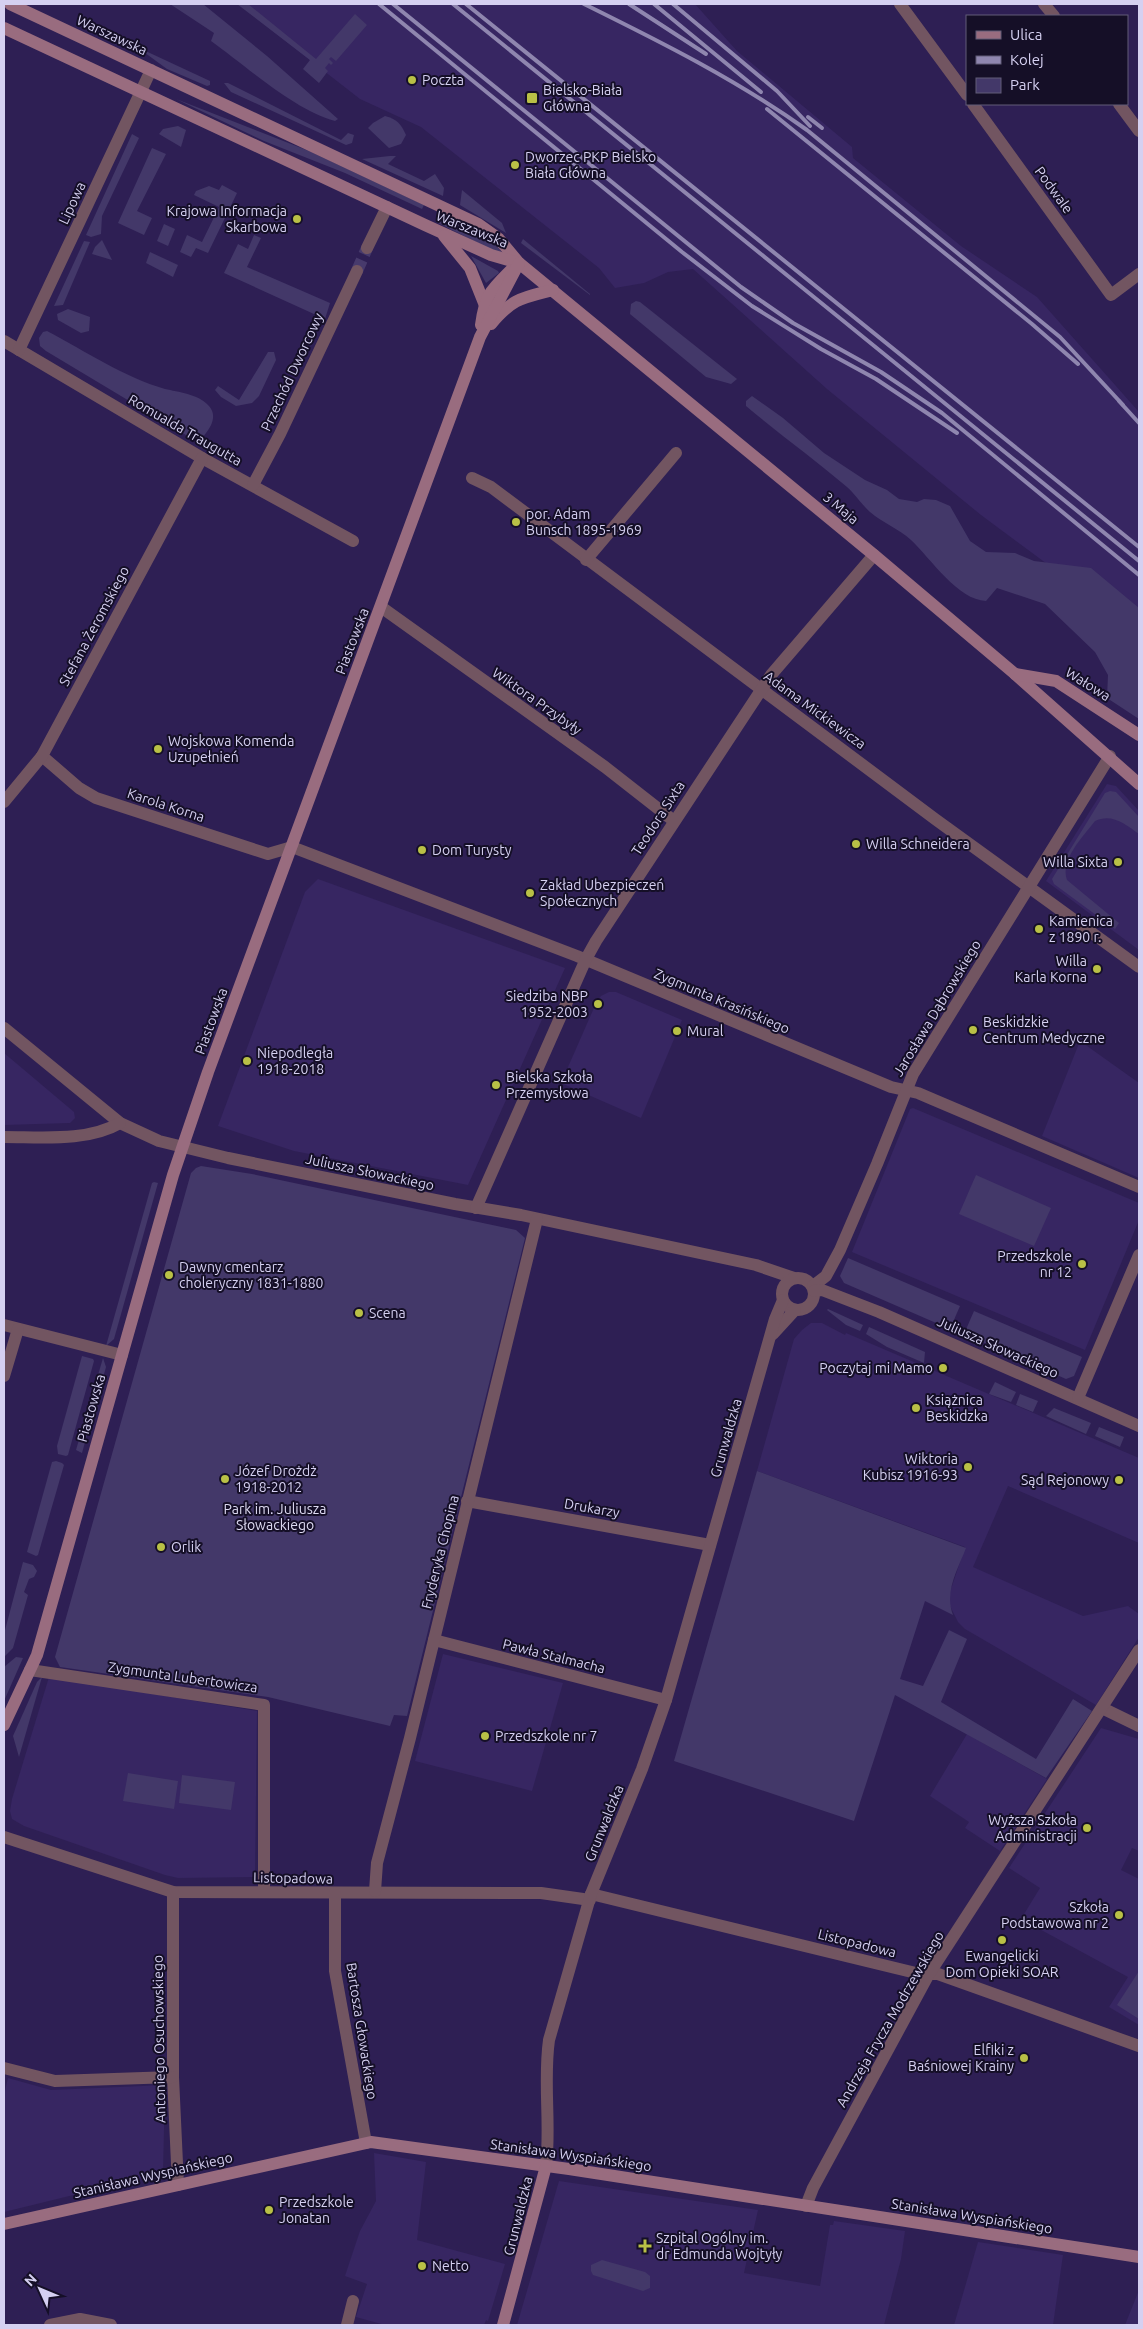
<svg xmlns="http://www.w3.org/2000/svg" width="1143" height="2329" font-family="Ubuntu,sans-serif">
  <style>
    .built { fill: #372662 }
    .green { fill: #433869 }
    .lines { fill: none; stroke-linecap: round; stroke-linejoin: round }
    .street-tunnel { stroke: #473a6c; stroke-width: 12; stroke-dasharray: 12 6; stroke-linecap: butt }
    .street { stroke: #725561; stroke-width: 12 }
    .secondary { stroke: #996c7f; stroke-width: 12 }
    .rail { stroke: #8f86af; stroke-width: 4 }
    .poi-dot { fill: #b9c046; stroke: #150f27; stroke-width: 2 }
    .labels { text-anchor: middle; stroke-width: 4; stroke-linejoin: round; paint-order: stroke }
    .street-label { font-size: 14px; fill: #d5d0f1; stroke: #150f27 }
    .poi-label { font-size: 14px; fill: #d5d0f1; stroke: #150f27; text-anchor: start }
    .park-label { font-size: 14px; fill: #dfdcf3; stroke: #150f27 }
  </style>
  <rect width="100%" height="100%" fill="#2e1f54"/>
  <g class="built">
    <path d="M 238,4 L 695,4 L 737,51 L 852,147 L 853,158 L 961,246 L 1037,297 L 1139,412 L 1139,660 L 1058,572 L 981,515 L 827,389 L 693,269 L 668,272 L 644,283 L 615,288 L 599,268 L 421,127 L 360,99 Z"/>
    <path d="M 1107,784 L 1116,786 L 1139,811 L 1139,950 L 1046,881 Z"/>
    <path d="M 318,879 L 565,968 L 468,1185 L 294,1151 L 218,1126 L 305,892 Z"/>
    <path d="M 609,992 L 616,992 L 682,1020 L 641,1118 L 561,1083 L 597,1001 L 601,996 Z"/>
    <path d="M 1080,1041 L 1139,1083 L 1139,1178 L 1042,1136 Z"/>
    <path d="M 4,1053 L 74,1112 L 75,1118 L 70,1123 L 4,1125 Z"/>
    <path d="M 913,1108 L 1139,1203 L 1139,1220 L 1085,1350 L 852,1252 L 910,1109 Z"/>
    <path d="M 811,1323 L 822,1323 L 845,1335 L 846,1333 L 1139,1458 L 1139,1543 L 1008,1486 L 973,1567 L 1083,1616 L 1128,1606 L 1139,1614 L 1139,1637 L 1096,1705 L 965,1629 L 958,1622 L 949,1604 L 950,1592 L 965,1547 L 757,1471 L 794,1339 L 802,1330 Z"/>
    <path d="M 443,1654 L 563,1683 L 532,1791 L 415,1761 Z"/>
    <path d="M 49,1677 L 257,1711 L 255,1877 L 178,1878 L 165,1875 L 24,1826 L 12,1819 L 10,1811 L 12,1799 Z"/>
    <path d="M 1101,1728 L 1139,1739 L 1139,1851 L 1132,1848 L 1121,1870 L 1139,1879 L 1139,2025 L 1109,2007 L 1128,1977 L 1021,1919 L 1040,1888 L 1009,1868 Z"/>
    <path d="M 967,1734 L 1047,1779 L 1000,1851 L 965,1828 L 969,1822 L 930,1796 Z"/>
    <path d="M 8,2078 L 51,2090 L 165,2085 L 163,2173 L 4,2212 L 4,2095 Z"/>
    <path d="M 374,2153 L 426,2162 L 417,2240 L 505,2264 L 488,2321 L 486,2320 L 484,2325 L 385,2325 L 356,2317 L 367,2284 L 345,2276 L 360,2231 L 376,2201 Z"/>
    <path d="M 559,2181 L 758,2210 L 744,2273 L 820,2286 L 830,2225 L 833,2225 L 834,2221 L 905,2231 L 901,2259 L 884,2325 L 517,2325 Z"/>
    <path d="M 978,2242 L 1063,2255 L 1053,2325 L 954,2325 Z"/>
    <path d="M 1139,2290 L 1139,2325 L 1125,2325 Z"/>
  </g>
  <g class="green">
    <path d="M 170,4 L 203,4 L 267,56 L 338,119 L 335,121 C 294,110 246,66 211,41 L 214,33 Z"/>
    <path d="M 237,4 L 248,4 L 316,59 L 355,14 L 367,25 L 336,61 L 331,57 L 329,59 L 333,63 L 331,65 L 329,63 L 325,68 L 328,71 L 319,83 L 303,69 L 310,60 Z"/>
    <path d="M 137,47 L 210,81 L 210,85 L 207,86 L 167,69 Z"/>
    <path d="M 224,83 L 228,83 L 341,140 L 348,133 L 354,135 L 352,143 L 346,145 L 231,92 Z"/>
    <path d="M 176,99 L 309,151 L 424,205 L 422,209 L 345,173 L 264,141 Z"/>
    <path d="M 385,116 C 397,119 401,124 406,135 L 401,144 L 389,148 L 368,128 L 373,123 Z"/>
    <path d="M 178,126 L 186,130 L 181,147 L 159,134 L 163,129 Z"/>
    <path d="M 132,134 L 139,138 L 102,216 L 101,234 L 91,237 L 86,235 Z"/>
    <path d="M 152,148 L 166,154 L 137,211 L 152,218 L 144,235 L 118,223 Z"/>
    <path d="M 390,156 L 396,156 L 388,164 L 424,181 L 435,174 L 444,188 L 443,196 L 362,159 Z"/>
    <path d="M 222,185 L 237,193 L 208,253 L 196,248 L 191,257 L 180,252 L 187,235 L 202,242 L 219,207 L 194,195 L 196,191 L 209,186 L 219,190 Z"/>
    <path d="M 462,190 L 502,223 L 506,233 L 460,205 Z"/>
    <path d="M 446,215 L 496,243 L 502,253 L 502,255 L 436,222 Z"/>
    <path d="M 164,224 L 175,229 L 168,246 L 157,241 Z"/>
    <path d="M 254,235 L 261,238 L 247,267 L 330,303 L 325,319 L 224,273 L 238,244 L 248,249 Z"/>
    <path d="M 523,239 L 590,294 L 590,295 L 521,243 Z"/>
    <path d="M 102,240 L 112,260 L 92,254 L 95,247 Z"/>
    <path d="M 84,241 L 90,242 L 63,305 L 54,306 Z"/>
    <path d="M 150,252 L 178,265 L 173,277 L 146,263 Z"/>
    <path d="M 471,256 L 498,271 L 499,273 L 486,283 Z"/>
    <path d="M 636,301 L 640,302 L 737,379 L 731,384 L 706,377 L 630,314 L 631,304 Z"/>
    <path d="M 68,309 L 90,317 L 89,331 L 81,333 L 58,320 L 57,314 Z"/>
    <path d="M 47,331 C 85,351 124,377 165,389 C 178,392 198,394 208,405 C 219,416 210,429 202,438 L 191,438 L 46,351 L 40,346 L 39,338 L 43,332 Z"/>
    <path d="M 268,352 L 274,352 L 276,360 L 259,396 L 252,403 L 236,406 L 221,397 L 215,390 L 218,386 L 239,400 Z"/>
    <path d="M 752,396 L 783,418 L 824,453 L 865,480 L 887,490 L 899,499 L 917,502 L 924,499 L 936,500 L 950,506 L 970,541 L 986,552 L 1015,553 L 1034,561 L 1091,568 L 1139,608 L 1139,719 L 1107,698 L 1108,675 L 1095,652 L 1045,604 L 997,588 L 986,601 C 958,600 931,559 911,540 C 899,529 883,523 870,512 C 862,505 856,495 847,487 C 814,459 779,434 746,406 L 746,401 Z"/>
    <path d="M 1110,791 L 1116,792 L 1139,817 L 1139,834 C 1125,824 1112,813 1095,821 C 1083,837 1060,859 1067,880 L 1119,923 L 1115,929 L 1054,884 L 1052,879 L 1105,793 Z"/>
    <path d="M 201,1166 L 252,1174 L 516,1230 L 525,1238 L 407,1716 L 394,1715 L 390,1726 L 268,1697 L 60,1667 L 55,1657 L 191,1173 L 196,1168 Z"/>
    <path d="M 976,1175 L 1051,1208 L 1034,1246 L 959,1214 Z"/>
    <path d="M 154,1182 L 158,1183 L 114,1339 L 106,1346 L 152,1183 Z"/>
    <path d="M 848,1258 L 960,1306 L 950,1329 L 844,1283 L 840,1276 Z"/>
    <path d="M 828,1309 L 863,1325 L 860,1331 L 846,1325 L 827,1310 Z"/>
    <path d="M 974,1311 L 1082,1357 L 1074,1376 L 1066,1379 L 964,1334 Z"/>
    <path d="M 869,1327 L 925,1352 L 924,1363 L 887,1347 L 866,1334 Z"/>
    <path d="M 82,1356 L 93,1359 L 94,1361 L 68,1455 L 66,1456 L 58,1454 L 57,1446 Z"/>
    <path d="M 103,1358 L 106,1367 L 82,1453 L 76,1450 Z"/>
    <path d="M 995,1382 L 1016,1392 L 1011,1402 L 989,1394 Z"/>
    <path d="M 1020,1394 L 1038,1401 L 1033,1412 L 1016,1405 Z"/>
    <path d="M 1054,1408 L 1091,1423 L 1086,1434 L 1046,1416 Z"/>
    <path d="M 1099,1427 L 1124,1437 L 1120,1447 L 1095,1436 Z"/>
    <path d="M 56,1461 L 62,1463 L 64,1465 L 38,1555 L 36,1556 L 27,1552 L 52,1462 Z"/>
    <path d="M 757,1471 L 966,1548 C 958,1569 944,1592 953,1615 L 925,1601 L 900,1679 L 923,1686 L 949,1630 L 967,1639 L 941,1702 L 1036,1759 L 1073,1699 L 1092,1711 L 1046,1778 L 895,1695 L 854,1821 L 674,1761 Z"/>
    <path d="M 23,1562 L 33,1565 L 37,1571 L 34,1577 L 29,1579 L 24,1592 L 28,1595 L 13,1648 L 4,1657 L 4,1634 Z"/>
    <path d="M 16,1657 L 23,1658 L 4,1701 L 4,1667 Z"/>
    <path d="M 42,1677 L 19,1757 L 13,1736 L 37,1682 Z"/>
    <path d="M 128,1773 L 178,1781 L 174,1809 L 123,1801 Z"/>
    <path d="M 182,1775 L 235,1782 L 231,1810 L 179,1803 Z"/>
    <path d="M 1139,1971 L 1139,2019 L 1117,2005 Z"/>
    <path d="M 602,2260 L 645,2272 L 650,2276 L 650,2288 L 643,2291 L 593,2275 L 591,2271 L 591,2265 Z"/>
  </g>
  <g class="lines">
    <path class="street-tunnel" d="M 357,271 L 367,248"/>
    <g class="street">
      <path d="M 900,4 L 967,95"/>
      <path d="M 1044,4 L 1054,16"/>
      <path d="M 973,104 L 1111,295 L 1139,274"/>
      <path d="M 1119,104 L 1139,131"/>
      <path d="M 367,248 L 387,207"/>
      <path d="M 4,341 L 202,458 L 353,541"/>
      <path d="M 19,350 L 151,70"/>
      <path d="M 472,478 L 491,487 L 935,819 L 1139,967"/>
      <path d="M 253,485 L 280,434 L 357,271"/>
      <path d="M 586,560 L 676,453"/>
      <path d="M 381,607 L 605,767 L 674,821"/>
      <path d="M 42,756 L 79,788 L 96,798 L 268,854 L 292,847 L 577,956 L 891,1087 L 918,1093 L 932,1099 L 1139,1187"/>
      <path d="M 4,802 L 42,756 L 202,458"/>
      <path d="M 4,1028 L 120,1123 L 159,1141 L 228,1158 L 455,1204 L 521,1215 L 756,1265 L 794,1278"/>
      <path d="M 4,1137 C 42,1137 87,1142 120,1123"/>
      <path d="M 476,1208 L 586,959 L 596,941 L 771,675 L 874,555"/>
      <circle cx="798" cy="1294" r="16"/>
      <path d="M 813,1286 L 826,1276 L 840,1250 L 877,1164 L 913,1074 L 1110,756"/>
      <path d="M 814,1291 L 822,1290 L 879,1312 L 1139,1426"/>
      <path d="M 4,1325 L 122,1355"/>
      <path d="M 773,1334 L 795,1310"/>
      <path d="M 4,1376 L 18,1329"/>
      <path d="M 1078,1398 L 1139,1255"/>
      <path d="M 467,1501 L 710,1545"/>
      <path d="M 434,1640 L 666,1700"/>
      <path d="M 30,1670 L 264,1705 L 264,1892"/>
      <path d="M 1102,1708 L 1139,1726"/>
      <path d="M 4,1837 L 173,1892 L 541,1893 L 590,1900"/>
      <path d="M 375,1891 L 377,1863 L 410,1738 L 537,1219"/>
      <path d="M 173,1892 L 173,2077 L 178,2185"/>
      <path d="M 335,1893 L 335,1971 L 366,2143"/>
      <path d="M 591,1894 L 920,1974 L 938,1974 L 1139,2046"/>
      <path d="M 4,2068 L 55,2081 L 173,2077"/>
      <path d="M 546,2166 C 551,2124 543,2082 549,2040 L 591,1894 L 642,1769 L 666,1700 L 775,1319 L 783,1300"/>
      <path d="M 806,2206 L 813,2188 L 929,1974 L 1139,1650"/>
      <path d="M 50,2325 L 80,2319 L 111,2325"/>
      <path d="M 347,2325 L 353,2301"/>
    </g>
    <g class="secondary">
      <path d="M 10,4 L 478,224 L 499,239 L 519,263 L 874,555 L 1015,674 L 1139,784"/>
      <path d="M 4,28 L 425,225 L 491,255 L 519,263"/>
      <path d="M 444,236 L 470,268 L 484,303"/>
      <path d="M 491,324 C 513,298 522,298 553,290"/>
      <path d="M 481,325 C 485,295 490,291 511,270"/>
      <path d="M 1015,674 L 1056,681 L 1139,735"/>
      <path d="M 4,1725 L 37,1655 L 173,1175 L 208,1072 L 480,337 L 519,263"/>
      <path d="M 4,2224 L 371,2142 L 569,2169 L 1139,2257"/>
      <path d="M 503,2325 L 546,2166"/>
    </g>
    <g class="rail">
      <path d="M 379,4 L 682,252 L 752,306 L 821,349 L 876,379 L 957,433"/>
      <path d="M 393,4 L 741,287 L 793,323 L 881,372 L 942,413 L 1139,575"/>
      <path d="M 453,4 C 681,191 911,374 1139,561"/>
      <path d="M 466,4 L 1139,547"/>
      <path d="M 584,4 C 661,42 737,80 807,130 L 1060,337 L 1123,405"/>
      <path d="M 629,4 L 706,54"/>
      <path d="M 654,4 L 761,92"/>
      <path d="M 673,4 L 777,91 L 810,126"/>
      <path d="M 767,109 L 1032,324 L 1078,364"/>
      <path d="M 808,117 L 822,128"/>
      <path d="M 1119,401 L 1139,423"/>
    </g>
  </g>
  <g class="poi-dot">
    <circle cx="412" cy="80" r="5"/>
    <rect x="526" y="92" width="12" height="12" rx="2.5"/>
    <circle cx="515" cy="165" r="5"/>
    <circle cx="297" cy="219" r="5"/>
    <circle cx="516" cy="522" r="5"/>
    <circle cx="158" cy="749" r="5"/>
    <circle cx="856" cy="844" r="5"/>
    <circle cx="422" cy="850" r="5"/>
    <circle cx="1118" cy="862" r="5"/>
    <circle cx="530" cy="893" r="5"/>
    <circle cx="1039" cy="929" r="5"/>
    <circle cx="1097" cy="969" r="5"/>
    <circle cx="598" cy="1004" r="5"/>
    <circle cx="973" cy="1030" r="5"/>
    <circle cx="677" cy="1031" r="5"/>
    <circle cx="247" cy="1061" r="5"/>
    <circle cx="496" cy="1085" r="5"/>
    <circle cx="1082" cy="1264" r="5"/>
    <circle cx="169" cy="1275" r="5"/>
    <circle cx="359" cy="1313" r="5"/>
    <circle cx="943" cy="1368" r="5"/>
    <circle cx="916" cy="1408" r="5"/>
    <circle cx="968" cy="1467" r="5"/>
    <circle cx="225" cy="1479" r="5"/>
    <circle cx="1119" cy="1480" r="5"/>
    <circle cx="161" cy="1547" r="5"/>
    <circle cx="485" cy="1736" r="5"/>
    <circle cx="1087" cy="1828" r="5"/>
    <circle cx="1119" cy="1915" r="5"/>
    <circle cx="1002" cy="1940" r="5"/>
    <circle cx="1024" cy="2058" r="5"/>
    <circle cx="269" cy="2210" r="5"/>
    <path d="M642.5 2238.5h5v5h5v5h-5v5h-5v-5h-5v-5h5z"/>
    <circle cx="422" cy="2266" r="5"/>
  </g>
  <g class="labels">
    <g class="street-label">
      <text transform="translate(112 35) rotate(25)" y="5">Warszawska</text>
      <text transform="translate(1054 190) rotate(54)" y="5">Podwale</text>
      <text transform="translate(72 203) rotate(-65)" y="5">Lipowa</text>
      <text transform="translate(472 229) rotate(22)" y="5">Warszawska</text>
      <text transform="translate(292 372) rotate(-65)" y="5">Przechód Dworcowy</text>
      <text transform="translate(185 430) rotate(30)" y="5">Romualda Traugutta</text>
      <text transform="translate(841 508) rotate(40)" y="5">3 Maja</text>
      <text transform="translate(94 626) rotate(-62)" y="5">Stefana Żeromskiego</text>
      <text transform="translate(352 641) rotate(-69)" y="5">Piastowska</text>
      <text transform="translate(1088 684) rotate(32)" y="5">Wałowa</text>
      <text transform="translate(537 701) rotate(35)" y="5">Wiktora Przybyły</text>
      <text transform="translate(815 710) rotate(36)" y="5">Adama Mickiewicza</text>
      <text transform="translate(166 805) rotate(18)" y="5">Karola Korna</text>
      <text transform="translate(658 818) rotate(-57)" y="5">Teodora Sixta</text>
      <text transform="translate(722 1001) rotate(23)" y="5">Zygmunta Krasińskiego</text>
      <text transform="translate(937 1008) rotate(-59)" y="5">Jarosława Dąbrowskiego</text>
      <text transform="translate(211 1021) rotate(-70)" y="5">Piastowska</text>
      <text transform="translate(370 1172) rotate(12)" y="5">Juliusza Słowackiego</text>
      <text transform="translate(998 1347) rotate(24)" y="5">Juliusza Słowackiego</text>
      <text transform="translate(91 1408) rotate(-74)" y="5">Piastowska</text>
      <text transform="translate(726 1438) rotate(-74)" y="5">Grunwaldzka</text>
      <text transform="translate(592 1508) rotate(10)" y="5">Drukarzy</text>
      <text transform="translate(440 1552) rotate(-76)" y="5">Fryderyka Chopina</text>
      <text transform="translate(554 1656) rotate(14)" y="5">Pawła Stalmacha</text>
      <text transform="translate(183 1677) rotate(8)" y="5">Zygmunta Lubertowicza</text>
      <text transform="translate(604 1823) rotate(-68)" y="5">Grunwaldzka</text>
      <text transform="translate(293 1878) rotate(1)" y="5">Listopadowa</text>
      <text transform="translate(857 1943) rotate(14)" y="5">Listopadowa</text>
      <text transform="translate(890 2019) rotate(-60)" y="5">Andrzeja Frycza Modrzewskiego</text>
      <text transform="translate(362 2031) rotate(81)" y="5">Bartosza Głowackiego</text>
      <text transform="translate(159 2039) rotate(-91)" y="5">Antoniego Osuchowskiego</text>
      <text transform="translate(571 2155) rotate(8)" y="5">Stanisława Wyspiańskiego</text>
      <text transform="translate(153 2175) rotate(-13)" y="5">Stanisława Wyspiańskiego</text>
      <text transform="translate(518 2216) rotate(-76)" y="5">Grunwaldzka</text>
      <text transform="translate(972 2216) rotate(9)" y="5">Stanisława Wyspiańskiego</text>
    </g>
    <g class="poi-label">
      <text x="422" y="85">Poczta</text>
      <text x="543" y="95">Bielsko-Biała<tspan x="543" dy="16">Główna</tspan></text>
      <text x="525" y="162">Dworzec PKP Bielsko<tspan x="525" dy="16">Biała Główna</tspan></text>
      <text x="287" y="216" text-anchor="end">Krajowa Informacja<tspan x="287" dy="16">Skarbowa</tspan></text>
      <text x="526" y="519">por. Adam<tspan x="526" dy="16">Bunsch 1895-1969</tspan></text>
      <text x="168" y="746">Wojskowa Komenda<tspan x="168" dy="16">Uzupełnień</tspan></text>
      <text x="866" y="849">Willa Schneidera</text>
      <text x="432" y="855">Dom Turysty</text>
      <text x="1108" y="867" text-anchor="end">Willa Sixta</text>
      <text x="540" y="890">Zakład Ubezpieczeń<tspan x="540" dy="16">Społecznych</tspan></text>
      <text x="1049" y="926">Kamienica<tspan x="1049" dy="16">z 1890 r.</tspan></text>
      <text x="1087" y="966" text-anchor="end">Willa<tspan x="1087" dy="16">Karla Korna</tspan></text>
      <text x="588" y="1001" text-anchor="end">Siedziba NBP<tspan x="588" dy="16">1952-2003</tspan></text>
      <text x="983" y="1027">Beskidzkie<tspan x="983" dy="16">Centrum Medyczne</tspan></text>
      <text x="687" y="1036">Mural</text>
      <text x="257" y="1058">Niepodległa<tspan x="257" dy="16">1918-2018</tspan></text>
      <text x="506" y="1082">Bielska Szkoła<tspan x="506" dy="16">Przemysłowa</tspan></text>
      <text x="1072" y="1261" text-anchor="end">Przedszkole<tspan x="1072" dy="16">nr 12</tspan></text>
      <text x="179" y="1272">Dawny cmentarz<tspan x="179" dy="16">choleryczny 1831-1880</tspan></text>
      <text x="369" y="1318">Scena</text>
      <text x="933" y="1373" text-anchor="end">Poczytaj mi Mamo</text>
      <text x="926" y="1405">Książnica<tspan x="926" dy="16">Beskidzka</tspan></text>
      <text x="958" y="1464" text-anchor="end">Wiktoria<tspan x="958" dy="16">Kubisz 1916-93</tspan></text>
      <text x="235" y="1476">Józef Drożdż<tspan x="235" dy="16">1918-2012</tspan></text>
      <text x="1109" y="1485" text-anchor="end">Sąd Rejonowy</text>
      <text x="171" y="1552">Orlik</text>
      <text x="495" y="1741">Przedszkole nr 7</text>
      <text x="1077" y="1825" text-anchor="end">Wyższa Szkoła<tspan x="1077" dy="16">Administracji</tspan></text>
      <text x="1109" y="1912" text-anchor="end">Szkoła<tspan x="1109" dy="16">Podstawowa nr 2</tspan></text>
      <text x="1002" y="1961" text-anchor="middle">Ewangelicki<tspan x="1002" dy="16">Dom Opieki SOAR</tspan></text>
      <text x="1014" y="2055" text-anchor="end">Elfiki z<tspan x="1014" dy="16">Baśniowej Krainy</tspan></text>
      <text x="279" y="2207">Przedszkole<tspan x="279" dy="16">Jonatan</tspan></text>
      <text x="656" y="2243">Szpital Ogólny im.<tspan x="656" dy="16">dr Edmunda Wojtyły</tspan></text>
      <text x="432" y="2271">Netto</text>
    </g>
    <g class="park-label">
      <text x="275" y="1514">Park im. Juliusza<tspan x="275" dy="16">Słowackiego</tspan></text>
    </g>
  </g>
  <rect width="1143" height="2329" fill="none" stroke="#d5d0f1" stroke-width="10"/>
  <rect x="966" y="15" width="162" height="90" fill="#150f27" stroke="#625c78"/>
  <rect x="976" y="31" width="25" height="8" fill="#996c7f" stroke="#625c78"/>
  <text x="1010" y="40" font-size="15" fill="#d5d0f1">Ulica</text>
  <rect x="976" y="56" width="25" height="8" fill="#8f86af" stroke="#625c78"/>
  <text x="1010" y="65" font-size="15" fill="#d5d0f1">Kolej</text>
  <rect x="976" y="78" width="25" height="15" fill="#433869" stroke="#625c78"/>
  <text x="1010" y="90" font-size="15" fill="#d5d0f1">Park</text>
  <g transform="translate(40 2289) rotate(314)" stroke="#150f27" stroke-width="4" paint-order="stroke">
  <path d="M0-4L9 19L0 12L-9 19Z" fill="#d5d0f1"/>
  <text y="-8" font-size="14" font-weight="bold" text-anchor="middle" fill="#d5d0f1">N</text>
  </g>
</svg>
